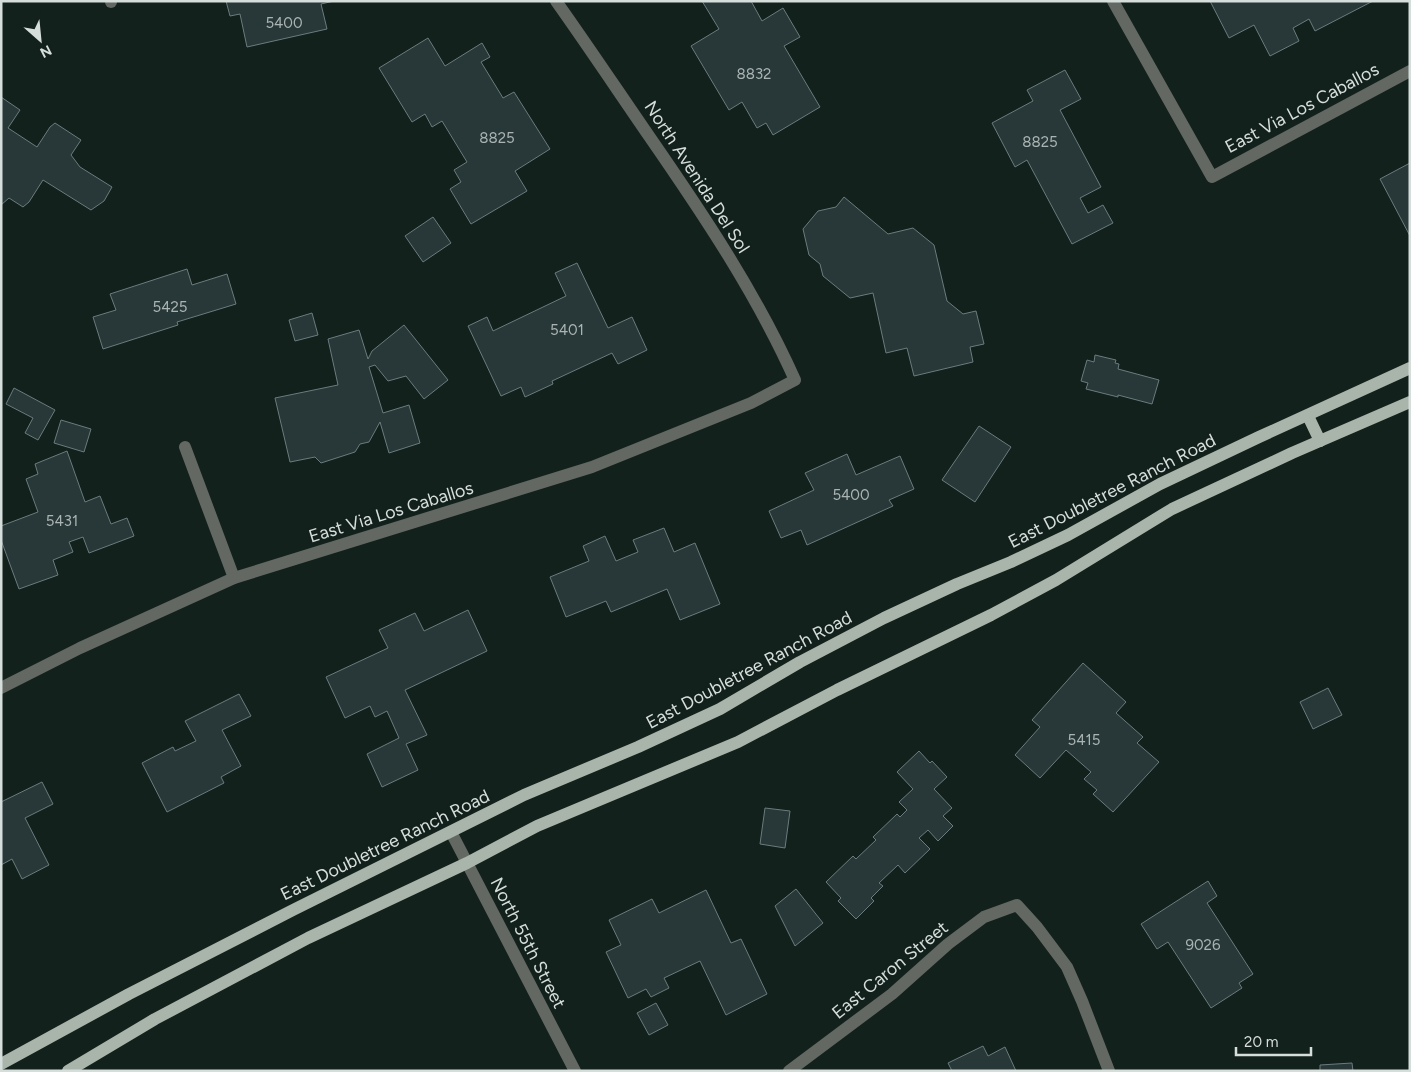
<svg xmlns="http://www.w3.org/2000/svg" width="1411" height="1072" font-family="Figtree,sans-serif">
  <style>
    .building { fill: #283839; stroke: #6a7c7d }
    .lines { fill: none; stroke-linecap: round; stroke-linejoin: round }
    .minor { stroke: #636863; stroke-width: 12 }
    .major { stroke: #a9b4aa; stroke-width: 12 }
    .labels { text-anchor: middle; stroke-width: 4; stroke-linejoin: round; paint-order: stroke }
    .number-label { font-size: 15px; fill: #aab4b2 }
    .street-label { font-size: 18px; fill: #d5dedb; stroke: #13211d }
  </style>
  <rect width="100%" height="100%" fill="#13211d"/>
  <g class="building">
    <path d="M 226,1 L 334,1 L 321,4 L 327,29 L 247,47 L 240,14 L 230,16 Z"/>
    <path d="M 702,1 L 751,1 L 762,21 L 783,8 L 800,37 L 784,46 L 820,107 L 773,135 L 766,123 L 757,128 L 742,102 L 729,110 L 691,46 L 719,29 Z"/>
    <path d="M 1210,1 L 1373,1 L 1315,31 L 1309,19 L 1293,28 L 1299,41 L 1270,56 L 1254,25 L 1229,38 Z"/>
    <path d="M 428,38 L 445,66 L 482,43 L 490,57 L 481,62 L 503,98 L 514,92 L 550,149 L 515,171 L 527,191 L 471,224 L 450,189 L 461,182 L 454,170 L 467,162 L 442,121 L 432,127 L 425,114 L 412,122 L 379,68 Z"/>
    <path d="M 1065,70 L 1081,99 L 1060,110 L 1101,187 L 1080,198 L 1088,213 L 1103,205 L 1113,223 L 1072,244 L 1027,160 L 1015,167 L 992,123 L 1033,101 L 1027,90 Z"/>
    <path d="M 1,97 L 20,110 L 8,128 L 37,147 L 50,127 L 55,123 L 81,140 L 71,155 L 80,167 L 112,187 L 104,201 L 91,210 L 43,180 L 29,202 L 23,207 L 9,198 L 1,205 Z"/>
    <path d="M 1410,163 L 1410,236 L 1380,179 Z"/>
    <path d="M 844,197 L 888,234 L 913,228 L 934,245 L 947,301 L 963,314 L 976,311 L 984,344 L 970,347 L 973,362 L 914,376 L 907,348 L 886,353 L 873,293 L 850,298 L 823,276 L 820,264 L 809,255 L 803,229 L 818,211 L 836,207 Z"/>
    <path d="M 433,217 L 451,243 L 423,262 L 405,236 Z"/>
    <path d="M 577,263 L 608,328 L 632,317 L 647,350 L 618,364 L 612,353 L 552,381 L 553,384 L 525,397 L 521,387 L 501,396 L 468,326 L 487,317 L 493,331 L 566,296 L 555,273 Z"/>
    <path d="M 187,269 L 192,285 L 227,274 L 236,304 L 177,322 L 178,325 L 103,349 L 93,317 L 116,310 L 110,294 Z"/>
    <path d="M 312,313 L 318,335 L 295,341 L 289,320 Z"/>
    <path d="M 404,325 L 448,380 L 424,399 L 406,376 L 388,381 L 375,365 L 369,367 L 383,413 L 409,405 L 420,443 L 389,453 L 380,422 L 369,442 L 360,444 L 355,452 L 321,463 L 315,457 L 290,462 L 275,398 L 338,385 L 328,339 L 359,330 L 368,359 L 372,351 Z"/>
    <path d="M 1095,355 L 1116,360 L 1115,363 L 1119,364 L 1118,369 L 1159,380 L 1152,404 L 1118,395 L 1118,397 L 1086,389 L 1088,383 L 1081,381 L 1087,360 L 1094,362 Z"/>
    <path d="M 14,388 L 55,410 L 38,440 L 25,433 L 33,418 L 6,404 Z"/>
    <path d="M 61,420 L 91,429 L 84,452 L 54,443 Z"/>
    <path d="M 979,426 L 1011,447 L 975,502 L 942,480 Z"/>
    <path d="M 67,451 L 85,502 L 100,496 L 111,524 L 127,518 L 134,536 L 89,553 L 83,537 L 69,542 L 73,552 L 53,560 L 58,575 L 19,589 L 1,540 L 1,526 L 38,512 L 26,479 L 38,474 L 35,464 Z"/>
    <path d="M 847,454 L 856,475 L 900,456 L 914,489 L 889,500 L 893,506 L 807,545 L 801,530 L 781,538 L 769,511 L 814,490 L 805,473 Z"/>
    <path d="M 664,528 L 674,552 L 695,543 L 720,604 L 680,620 L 667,589 L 611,612 L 606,601 L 566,617 L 550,577 L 589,561 L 583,546 L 605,536 L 616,561 L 638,552 L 633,540 Z"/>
    <path d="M 468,610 L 487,651 L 405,690 L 427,735 L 406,744 L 418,770 L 382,787 L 367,754 L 399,738 L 387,711 L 375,717 L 370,706 L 345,718 L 326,677 L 388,648 L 379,630 L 415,613 L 424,631 Z"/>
    <path d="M 1083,663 L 1126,702 L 1116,713 L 1143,737 L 1137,743 L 1159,762 L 1113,812 L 1093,794 L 1097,790 L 1084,779 L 1091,772 L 1066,750 L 1040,778 L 1015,755 L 1040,727 L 1032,720 Z"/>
    <path d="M 1328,688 L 1342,715 L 1313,729 L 1300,702 Z"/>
    <path d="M 239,694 L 251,716 L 222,730 L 241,766 L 221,777 L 224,783 L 167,812 L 142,763 L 173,747 L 175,751 L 196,741 L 185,721 Z"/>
    <path d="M 919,751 L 930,763 L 932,761 L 947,777 L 934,789 L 952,808 L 943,816 L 953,826 L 938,841 L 928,830 L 919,838 L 930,849 L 905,873 L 898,865 L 879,883 L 883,886 L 871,898 L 874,901 L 856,919 L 838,901 L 841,898 L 826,882 L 853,856 L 856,859 L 876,840 L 873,837 L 897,814 L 900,817 L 907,810 L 899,802 L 913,789 L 897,772 Z"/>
    <path d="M 42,782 L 53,804 L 25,818 L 49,865 L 22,879 L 12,859 L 1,865 L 1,802 Z"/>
    <path d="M 765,808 L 790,811 L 785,848 L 760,844 Z"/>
    <path d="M 1208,881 L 1217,896 L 1207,903 L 1253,974 L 1239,983 L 1242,988 L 1211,1008 L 1168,942 L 1157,949 L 1141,924 Z"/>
    <path d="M 796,889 L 823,923 L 795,946 L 775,906 Z"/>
    <path d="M 706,890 L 731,943 L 741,939 L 767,994 L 726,1015 L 700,961 L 664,978 L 669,988 L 651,997 L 646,989 L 628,998 L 606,952 L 621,945 L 609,920 L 652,899 L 659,913 Z"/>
    <path d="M 656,1003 L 668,1025 L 649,1035 L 637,1013 Z"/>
    <path d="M 983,1046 L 988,1056 L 1005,1047 L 1016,1071 L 952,1071 L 948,1063 Z"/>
    <path d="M 1352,1063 L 1353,1071 L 1320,1071 L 1320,1065 Z"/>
  </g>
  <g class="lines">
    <g class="minor">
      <path d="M 1113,1 L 1212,177 L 1410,71"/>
      <path d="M 111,2 L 111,1"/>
      <path d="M 185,447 L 234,578"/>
      <path d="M 1,688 L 80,648 L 234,578 L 592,467 L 751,403 L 795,380 C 756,293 703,214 649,136 C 618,91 588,46 556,1"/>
      <path d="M 451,832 L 575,1071"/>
      <path d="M 789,1071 L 892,994 L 948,944 L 984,917 L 1017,905 L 1037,927 L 1067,967 L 1082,1001 L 1109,1071"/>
    </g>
    <g class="major">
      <path d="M 1308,416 L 1320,441"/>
      <path d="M 1,1064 L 129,994 L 293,910 L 524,795 L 638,747 L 720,709 L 800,662 L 884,618 L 957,584 L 1011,562 L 1068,535 L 1160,484 L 1259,437 L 1410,368"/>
      <path d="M 68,1071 L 155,1019 L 308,938 L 467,863 L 537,826 L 738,742 L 837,690 L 991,615 L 1056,580 L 1172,509 L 1292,453 L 1410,402"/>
    </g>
  </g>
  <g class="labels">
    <g class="number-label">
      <text x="284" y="28">5400</text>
      <text x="754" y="79">8832</text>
      <text x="497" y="143">8825</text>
      <text x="1040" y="147">8825</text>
      <text x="170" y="312">5425</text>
      <text x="567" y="335">5401</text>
      <text x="851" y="500">5400</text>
      <text x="62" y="526">5431</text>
      <text x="1084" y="745">5415</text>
      <text x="1203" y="950">9026</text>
    </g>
    <g class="street-label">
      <text transform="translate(1302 108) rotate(-28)" y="6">East Via Los Caballos</text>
      <text transform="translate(697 177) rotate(57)" y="6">North Avenida Del Sol</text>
      <text transform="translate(1112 491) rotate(-27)" y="6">East Doubletree Ranch Road</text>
      <text transform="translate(391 512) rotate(-17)" y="6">East Via Los Caballos</text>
      <text transform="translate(749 670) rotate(-28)" y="6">East Doubletree Ranch Road</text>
      <text transform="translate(385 845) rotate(-26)" y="6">East Doubletree Ranch Road</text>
      <text transform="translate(528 943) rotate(63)" y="6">North 55th Street</text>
      <text transform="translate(890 970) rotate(-39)" y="6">East Caron Street</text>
    </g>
  </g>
  <rect width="1411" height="1072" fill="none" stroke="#d5dedb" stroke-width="5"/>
  <g transform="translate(40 40) rotate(153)" stroke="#13211d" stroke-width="4" paint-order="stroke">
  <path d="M0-4L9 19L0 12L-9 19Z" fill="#d5dedb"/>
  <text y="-8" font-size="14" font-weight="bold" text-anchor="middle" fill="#d5dedb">N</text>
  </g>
  <path d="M1236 1047v8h75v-8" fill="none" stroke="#d5dedb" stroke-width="2.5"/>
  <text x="1244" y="1047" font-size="15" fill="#d5dedb" stroke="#13211d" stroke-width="4" paint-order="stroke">20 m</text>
</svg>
